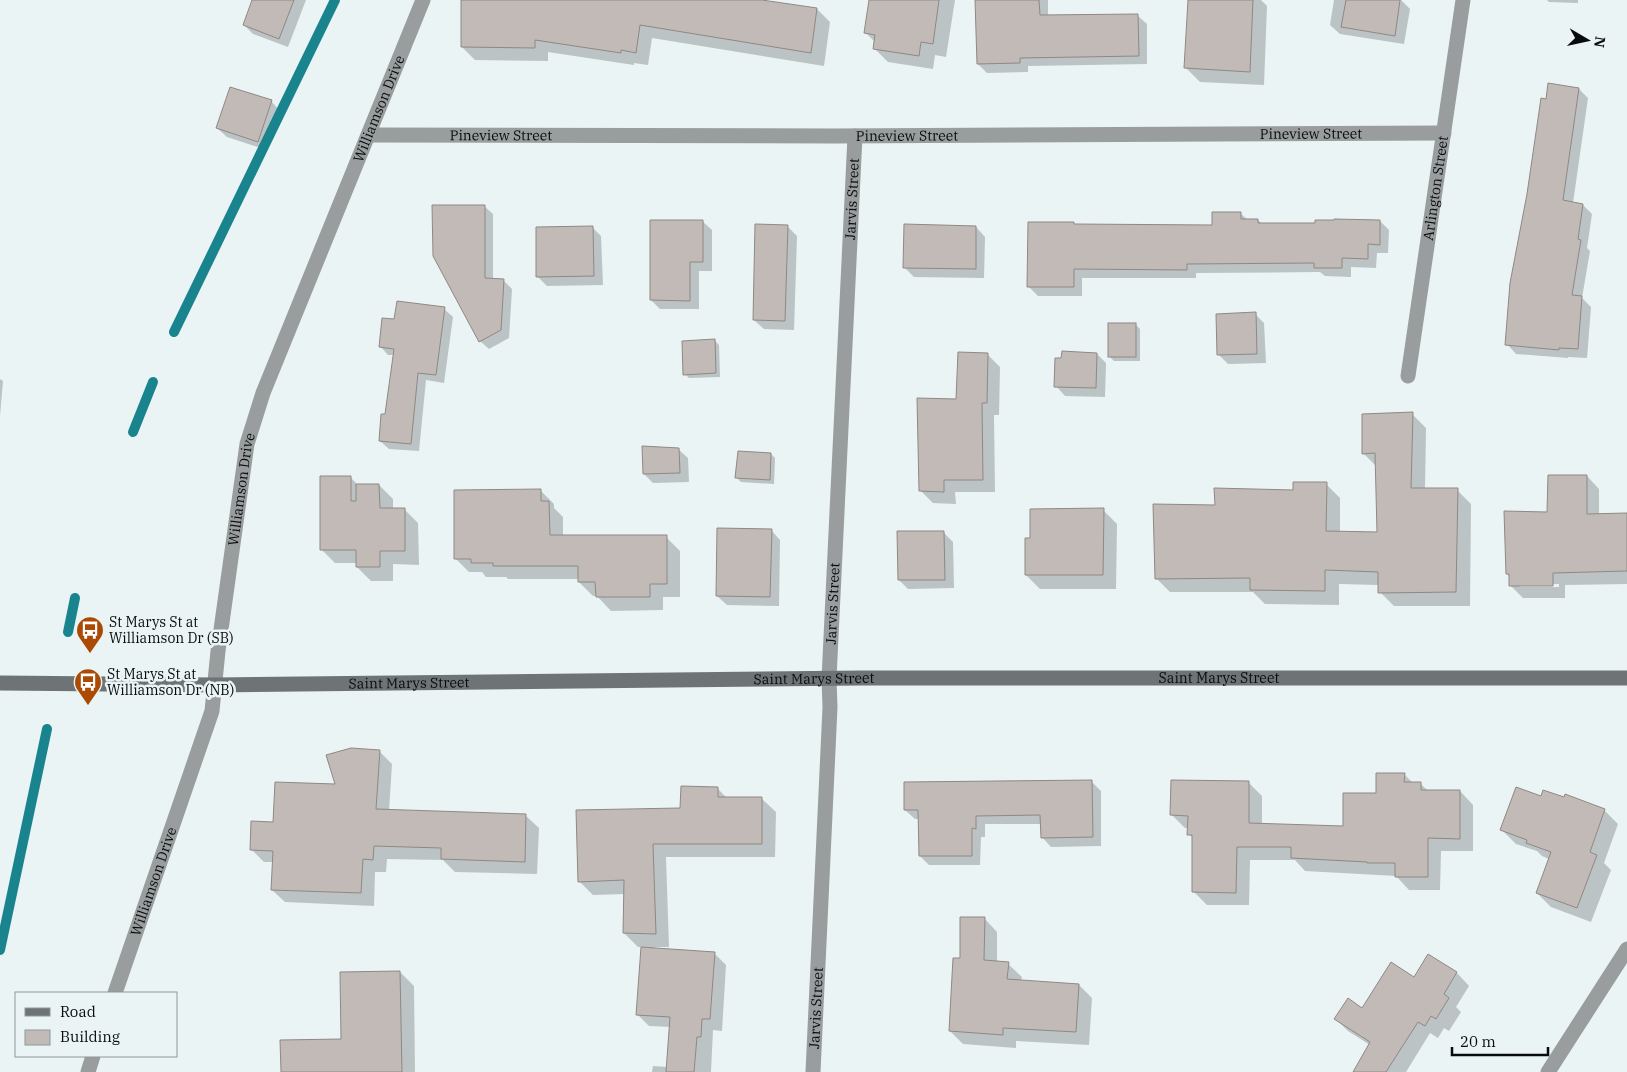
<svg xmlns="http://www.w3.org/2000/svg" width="1627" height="1072" font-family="'IBM Plex Serif',serif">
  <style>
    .shadow { fill: #0003; fill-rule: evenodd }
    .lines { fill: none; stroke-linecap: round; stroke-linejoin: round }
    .stream { stroke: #1a848e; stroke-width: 10 }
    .building { fill: #c2bab7; stroke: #8f8884 }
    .street { stroke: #999d9d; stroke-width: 15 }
    .secondary { stroke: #6e7475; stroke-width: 15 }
    .labels { text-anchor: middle; stroke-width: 5; stroke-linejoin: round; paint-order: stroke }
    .street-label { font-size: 14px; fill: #090c0c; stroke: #eaf4f5 }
    .poi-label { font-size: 14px; fill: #090c0c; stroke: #eaf4f5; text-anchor: start }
  </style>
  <rect width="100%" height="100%" fill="#eaf4f5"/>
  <g class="shadow">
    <path d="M 253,0 L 306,0 L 288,47 L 253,34 L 244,25 Z"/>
    <path d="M 503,0 L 753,0 L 817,9 L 830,22 L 824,66 L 652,38 L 648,65 L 634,63 L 634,65 L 548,52 L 548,61 L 475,60 L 462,47 Z"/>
    <path d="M 871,0 L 955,0 L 946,57 L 935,55 L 933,69 L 888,62 L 874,48 L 875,42 L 865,32 Z"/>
    <path d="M 976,0 L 1048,0 L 1048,16 L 1138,16 L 1147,24 L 1147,64 L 1028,66 L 1028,72 L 987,73 L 978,64 Z"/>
    <path d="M 1189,0 L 1261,0 L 1267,6 L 1264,85 L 1200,82 L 1186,68 Z"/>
    <path d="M 1334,0 L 1401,0 L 1410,9 L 1404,44 L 1340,34 L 1330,25 Z"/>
    <path d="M 1547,0 L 1578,0 L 1578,3 L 1549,2 Z"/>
    <path d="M 1579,89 L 1588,98 L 1573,203 L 1583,205 L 1592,214 L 1587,248 L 1590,251 L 1582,298 L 1591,307 L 1587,358 L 1568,357 L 1568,358 L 1516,354 L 1507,344 L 1547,101 Z"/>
    <path d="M 271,101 L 280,111 L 267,150 L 227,137 L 217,128 Z"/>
    <path d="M 484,206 L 493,214 L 493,279 L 503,280 L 512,289 L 509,338 L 489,349 L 480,341 Z"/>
    <path d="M 1240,213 L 1248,220 L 1258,220 L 1262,224 L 1316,224 L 1380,221 L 1389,230 L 1388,253 L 1377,253 L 1376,268 L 1351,267 L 1351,277 L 1325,276 L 1320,272 L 1196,273 L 1196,278 L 1082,278 L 1082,296 L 1038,296 L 1028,286 L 1076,226 L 1213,226 Z"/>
    <path d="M 702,221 L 712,230 L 712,271 L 699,271 L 699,309 L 660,309 L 651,300 Z"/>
    <path d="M 787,226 L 797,236 L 794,330 L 764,329 L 754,320 Z"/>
    <path d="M 592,227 L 601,236 L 603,285 L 547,286 L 538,277 Z"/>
    <path d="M 976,227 L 985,237 L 984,278 L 914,277 L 904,267 Z"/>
    <path d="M 444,309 L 453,317 L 444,383 L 426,380 L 419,451 L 389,449 L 380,441 L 386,416 L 394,355 L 388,355 L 380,346 L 396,321 Z"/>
    <path d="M 1255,314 L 1264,323 L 1266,363 L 1228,364 L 1218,354 Z"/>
    <path d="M 1136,325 L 1140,329 L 1140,361 L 1114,361 L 1109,356 Z"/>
    <path d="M 714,340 L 719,345 L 720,377 L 689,378 L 685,374 Z"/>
    <path d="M 987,354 L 1000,367 L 999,415 L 994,415 L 995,492 L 955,492 L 956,504 L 933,503 L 920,490 L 957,400 Z"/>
    <path d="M 1097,354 L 1106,363 L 1105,397 L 1065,396 L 1056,386 Z"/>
    <path d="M 0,379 L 3,381 L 0,416 Z"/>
    <path d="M 1412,414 L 1426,428 L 1425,489 L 1457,490 L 1471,504 L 1470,606 L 1394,606 L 1380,592 L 1379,585 L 1339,584 L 1339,605 L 1265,604 L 1253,592 L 1170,592 L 1156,578 L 1216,506 L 1326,484 L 1340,498 L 1340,532 L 1378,533 L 1377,467 L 1363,453 Z"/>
    <path d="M 678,449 L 688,458 L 689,482 L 653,483 L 644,474 Z"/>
    <path d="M 771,454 L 775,458 L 774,484 L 741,482 L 737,478 Z"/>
    <path d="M 1587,476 L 1599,489 L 1599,515 L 1627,514 L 1627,584 L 1565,585 L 1565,598 L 1523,598 L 1511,586 L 1510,577 L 1507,574 L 1548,514 ZM 1559,584 L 1559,587 L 1520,587 L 1518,585 Z"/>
    <path d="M 350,477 L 358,485 L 379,485 L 393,499 L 393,509 L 404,509 L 418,523 L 419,565 L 393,564 L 393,581 L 371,581 L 357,567 L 357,563 L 335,563 L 321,549 Z"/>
    <path d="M 540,490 L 554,504 L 554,508 L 563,517 L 563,537 L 666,537 L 680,551 L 680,597 L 663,597 L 663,610 L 611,611 L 597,596 L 593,596 L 579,582 L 579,579 L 508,579 L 506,577 L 486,577 L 482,572 L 469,572 L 455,558 Z"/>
    <path d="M 1103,510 L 1117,524 L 1116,589 L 1040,589 L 1026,575 Z"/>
    <path d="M 771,530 L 780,540 L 779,606 L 727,605 L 717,596 Z"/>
    <path d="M 944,533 L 953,542 L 954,588 L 908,589 L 899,580 Z"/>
    <path d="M 379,751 L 392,764 L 389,811 L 526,816 L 539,828 L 537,874 L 455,872 L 443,860 L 387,859 L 386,872 L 375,872 L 374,906 L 285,902 L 272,890 L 274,862 L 264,862 L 251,849 L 274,824 L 337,786 Z"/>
    <path d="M 1404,774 L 1414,784 L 1421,784 L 1428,791 L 1460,791 L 1473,805 L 1473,851 L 1441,851 L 1440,890 L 1409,890 L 1396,876 L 1305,871 L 1295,860 L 1250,860 L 1249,905 L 1207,905 L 1194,892 L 1194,839 L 1189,834 L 1189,828 L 1185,828 L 1172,815 L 1249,783 L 1262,796 L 1262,824 L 1344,827 L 1378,794 Z"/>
    <path d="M 1091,781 L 1101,791 L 1101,846 L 1051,847 L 1042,837 L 1042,824 L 985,824 L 985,837 L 981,837 L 980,865 L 929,865 L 920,856 L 920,819 L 915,819 L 905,810 Z"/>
    <path d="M 717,788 L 728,799 L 762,799 L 776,812 L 775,857 L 666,857 L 669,947 L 655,947 L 654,949 L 714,953 L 726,965 L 722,1031 L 713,1030 L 711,1072 L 652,1072 L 653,1066 L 668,1067 L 671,1027 L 649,1026 L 637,1014 L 642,947 L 638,947 L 624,933 L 625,894 L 593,895 L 579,881 L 682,809 Z"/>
    <path d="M 1542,798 L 1604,810 L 1618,824 L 1604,863 L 1611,870 L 1591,922 L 1551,907 L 1537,893 L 1549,859 L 1542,856 L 1537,851 L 1516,844 L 1502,830 Z"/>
    <path d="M 984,918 L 997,932 L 997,963 L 1008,964 L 1022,977 L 1021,981 L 1079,985 L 1092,998 L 1089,1045 L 1016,1041 L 1016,1048 L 963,1044 L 950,1031 L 961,960 Z"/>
    <path d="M 1429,956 L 1457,973 L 1469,986 L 1456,1007 L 1461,1012 L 1449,1031 L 1444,1028 L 1438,1038 L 1430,1033 L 1406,1072 L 1354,1072 L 1370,1045 L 1348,1031 L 1336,1019 L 1363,1009 L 1414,978 Z"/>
    <path d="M 400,972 L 414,986 L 415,1072 L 282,1072 L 342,1040 Z"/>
  </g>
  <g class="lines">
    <g class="stream">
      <path d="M 174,332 L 335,0"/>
      <path d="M 133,432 L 153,382"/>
      <path d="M 68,632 L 75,598"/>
      <path d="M 0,950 L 47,729"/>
    </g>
  </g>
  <g class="building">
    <path d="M 252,0 L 294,0 L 279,39 L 243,25 Z"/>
    <path d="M 461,0 L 762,0 L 817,8 L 811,53 L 640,25 L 636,53 L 621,50 L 621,53 L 535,40 L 535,48 L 461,47 Z"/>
    <path d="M 869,0 L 939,0 L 933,44 L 921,42 L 919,56 L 873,49 L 875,35 L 864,33 Z"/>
    <path d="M 975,0 L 1039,0 L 1040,15 L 1138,14 L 1139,56 L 1020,58 L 1020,63 L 977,64 Z"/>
    <path d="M 1188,0 L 1253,0 L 1250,72 L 1184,68 Z"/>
    <path d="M 1346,0 L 1400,0 L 1395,36 L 1341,27 Z"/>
    <path d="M 1548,83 L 1579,88 L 1563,200 L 1583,204 L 1578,239 L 1581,240 L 1572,295 L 1582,296 L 1578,349 L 1559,348 L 1559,350 L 1505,345 L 1510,283 L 1527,194 L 1541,98 L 1546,99 Z"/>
    <path d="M 230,87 L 272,100 L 258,142 L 216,128 Z"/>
    <path d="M 432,205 L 485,205 L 485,278 L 504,279 L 501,330 L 479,342 L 433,256 Z"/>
    <path d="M 1212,212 L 1241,212 L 1241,219 L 1258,219 L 1258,223 L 1315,223 L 1315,220 L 1334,220 L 1334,219 L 1380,220 L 1380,245 L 1368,244 L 1368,259 L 1342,258 L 1342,268 L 1314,268 L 1314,263 L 1187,264 L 1187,270 L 1074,269 L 1074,287 L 1027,287 L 1028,222 L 1074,222 L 1074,224 L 1212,225 Z"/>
    <path d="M 650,220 L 703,220 L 703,262 L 690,262 L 690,301 L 650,300 Z"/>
    <path d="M 755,224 L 788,225 L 785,321 L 753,320 Z"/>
    <path d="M 904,224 L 976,226 L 976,269 L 903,268 Z"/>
    <path d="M 593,226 L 594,276 L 536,277 L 536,227 Z"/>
    <path d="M 397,301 L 445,307 L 436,375 L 418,373 L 411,444 L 379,441 L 381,414 L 385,414 L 394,349 L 379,347 L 382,318 L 394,319 Z"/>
    <path d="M 1256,312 L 1257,354 L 1217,355 L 1216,314 Z"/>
    <rect x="1108" y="323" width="28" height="34"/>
    <path d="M 715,339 L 716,373 L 683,375 L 682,341 Z"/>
    <path d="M 1062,351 L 1097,353 L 1096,388 L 1054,387 L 1055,358 L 1061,358 Z"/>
    <path d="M 958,352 L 988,353 L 987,403 L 982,403 L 983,480 L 944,480 L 944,492 L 919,491 L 917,398 L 956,399 Z"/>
    <path d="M 1413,412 L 1411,488 L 1458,488 L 1456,592 L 1378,593 L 1378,572 L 1325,570 L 1325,591 L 1250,590 L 1250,578 L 1155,579 L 1153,504 L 1215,505 L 1214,488 L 1293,490 L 1293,482 L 1327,482 L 1326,531 L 1377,532 L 1375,453 L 1362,454 L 1362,414 Z"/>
    <path d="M 642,446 L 679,448 L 680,473 L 643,474 Z"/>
    <path d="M 738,451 L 771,453 L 770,480 L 735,478 Z"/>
    <path d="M 1548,475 L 1587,475 L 1587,514 L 1627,513 L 1627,571 L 1553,573 L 1553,586 L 1509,586 L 1509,574 L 1506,574 L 1504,511 L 1547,512 Z"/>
    <path d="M 320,476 L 351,476 L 351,501 L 356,501 L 356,484 L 379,484 L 380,508 L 405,508 L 405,551 L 380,551 L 380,567 L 356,567 L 356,550 L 320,550 Z"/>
    <path d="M 541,489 L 541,501 L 549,501 L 550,535 L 667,535 L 667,584 L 650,584 L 650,597 L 596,597 L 595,582 L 578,582 L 578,566 L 493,566 L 493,563 L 471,563 L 471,559 L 454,559 L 454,490 Z"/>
    <path d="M 1104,508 L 1103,575 L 1025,575 L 1025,538 L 1030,538 L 1030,509 Z"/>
    <path d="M 717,528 L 772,529 L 770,597 L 716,596 Z"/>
    <path d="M 897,531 L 944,531 L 945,580 L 898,580 Z"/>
    <path d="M 351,748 L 380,750 L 376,809 L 526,814 L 525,862 L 441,859 L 441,848 L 374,846 L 373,860 L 363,859 L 361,893 L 271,890 L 273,851 L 250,850 L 251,821 L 273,822 L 275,782 L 335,784 L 326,755 Z"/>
    <path d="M 1376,773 L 1405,773 L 1404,782 L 1421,782 L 1421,790 L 1460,790 L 1460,839 L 1428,838 L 1428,877 L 1395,877 L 1395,863 L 1367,863 L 1367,862 L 1291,858 L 1291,847 L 1237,847 L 1236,893 L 1192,892 L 1192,835 L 1187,835 L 1188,816 L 1170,815 L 1171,780 L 1249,781 L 1249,823 L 1343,826 L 1343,793 L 1376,793 Z"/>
    <path d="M 1092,780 L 1093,837 L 1041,838 L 1040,815 L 976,816 L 976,829 L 972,828 L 972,856 L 919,856 L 918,810 L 904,810 L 904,782 Z"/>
    <path d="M 681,786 L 718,787 L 718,797 L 762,797 L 762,844 L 653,844 L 656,934 L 623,933 L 624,880 L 578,882 L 576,810 L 680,808 Z"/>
    <path d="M 1516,787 L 1541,796 L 1543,790 L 1564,797 L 1565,794 L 1605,809 L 1590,852 L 1597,855 L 1577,908 L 1536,893 L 1551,852 L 1526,843 L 1527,840 L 1500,830 Z"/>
    <path d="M 960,917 L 985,917 L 984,960 L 1009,962 L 1007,979 L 1079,984 L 1076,1032 L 1003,1028 L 1003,1035 L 949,1031 L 953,958 L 960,958 Z"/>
    <path d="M 641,947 L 715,952 L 710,1019 L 702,1019 L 701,1037 L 697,1037 L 694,1072 L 666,1072 L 670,1017 L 636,1015 Z"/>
    <path d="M 1428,954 L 1457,972 L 1444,994 L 1449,998 L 1436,1019 L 1431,1016 L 1425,1026 L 1418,1022 L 1386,1072 L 1353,1072 L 1370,1042 L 1334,1019 L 1348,998 L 1362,1008 L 1391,962 L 1414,977 Z"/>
    <path d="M 400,971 L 402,1072 L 281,1072 L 280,1040 L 341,1039 L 340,972 Z"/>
  </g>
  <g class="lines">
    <g class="street">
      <path id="s1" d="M 369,135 L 834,136 L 1444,133"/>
      <path id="s2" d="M 1408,376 L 1463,0"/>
      <path id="s3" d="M 115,993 L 212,711 L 218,651 L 247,444 L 263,393 L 423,0"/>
      <path d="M 88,1072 L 93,1056"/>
      <path id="s4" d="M 813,1072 L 830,707 L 829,679 L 855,136"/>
      <path d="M 1548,1072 L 1627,949"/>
    </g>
    <path class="secondary" id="s5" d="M 0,683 L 215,685 L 862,678 L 1627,678"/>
  </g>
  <defs>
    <g id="bus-pin" transform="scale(1.4375)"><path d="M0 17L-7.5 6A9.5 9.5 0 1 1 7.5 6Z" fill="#ab4a04" stroke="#eaf4f5"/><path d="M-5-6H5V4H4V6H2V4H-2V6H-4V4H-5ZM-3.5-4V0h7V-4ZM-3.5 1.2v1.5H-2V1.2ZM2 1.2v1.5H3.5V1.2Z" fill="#fff"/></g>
  </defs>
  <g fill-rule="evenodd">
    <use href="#bus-pin" x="90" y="630"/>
    <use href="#bus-pin" x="88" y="682"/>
  </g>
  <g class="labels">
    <g class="street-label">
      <text dy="5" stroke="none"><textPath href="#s3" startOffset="928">Williamson Drive</textPath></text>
      <text dy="5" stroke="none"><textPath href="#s1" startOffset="942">Pineview Street</textPath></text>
      <text dy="5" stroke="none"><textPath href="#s1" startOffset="132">Pineview Street</textPath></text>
      <text dy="5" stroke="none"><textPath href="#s1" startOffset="538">Pineview Street</textPath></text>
      <text dy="5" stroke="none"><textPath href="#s2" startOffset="190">Arlington Street</textPath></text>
      <text dy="5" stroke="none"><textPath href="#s4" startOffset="874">Jarvis Street</textPath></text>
      <text dy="5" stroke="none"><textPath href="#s3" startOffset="522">Williamson Drive</textPath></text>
      <text dy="5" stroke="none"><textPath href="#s4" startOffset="469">Jarvis Street</textPath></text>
      <text dy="5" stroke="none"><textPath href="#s5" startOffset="1219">Saint Marys Street</textPath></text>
      <text dy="5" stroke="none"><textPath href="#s5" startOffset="814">Saint Marys Street</textPath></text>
      <text dy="5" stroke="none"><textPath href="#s5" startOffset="409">Saint Marys Street</textPath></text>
      <text dy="5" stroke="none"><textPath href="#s3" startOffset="118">Williamson Drive</textPath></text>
      <text dy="5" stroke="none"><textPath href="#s4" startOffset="64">Jarvis Street</textPath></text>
    </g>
    <g class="poi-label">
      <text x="109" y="627">St Marys St at<tspan x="109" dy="16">Williamson Dr (SB)</tspan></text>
      <text x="107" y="679">St Marys St at<tspan x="107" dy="16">Williamson Dr (NB)</tspan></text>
    </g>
  </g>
  <rect x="15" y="992" width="162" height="65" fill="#eaf4f5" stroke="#909798"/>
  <rect x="25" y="1008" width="25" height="8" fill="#6e7475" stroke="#909798"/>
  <text x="60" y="1017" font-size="15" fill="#090c0c">Road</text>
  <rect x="25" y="1030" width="25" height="15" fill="#c2bab7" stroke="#909798"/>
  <text x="60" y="1042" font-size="15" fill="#090c0c">Building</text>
  <g transform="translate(1587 40) rotate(99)" stroke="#eaf4f5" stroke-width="4" paint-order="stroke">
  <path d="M0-4L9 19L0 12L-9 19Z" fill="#090c0c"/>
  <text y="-8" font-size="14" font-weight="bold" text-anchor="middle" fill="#090c0c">N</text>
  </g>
  <path d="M1452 1047v8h96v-8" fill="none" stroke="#090c0c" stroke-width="2.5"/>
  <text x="1460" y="1047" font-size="15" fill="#090c0c" stroke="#eaf4f5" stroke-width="4" paint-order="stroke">20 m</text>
</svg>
